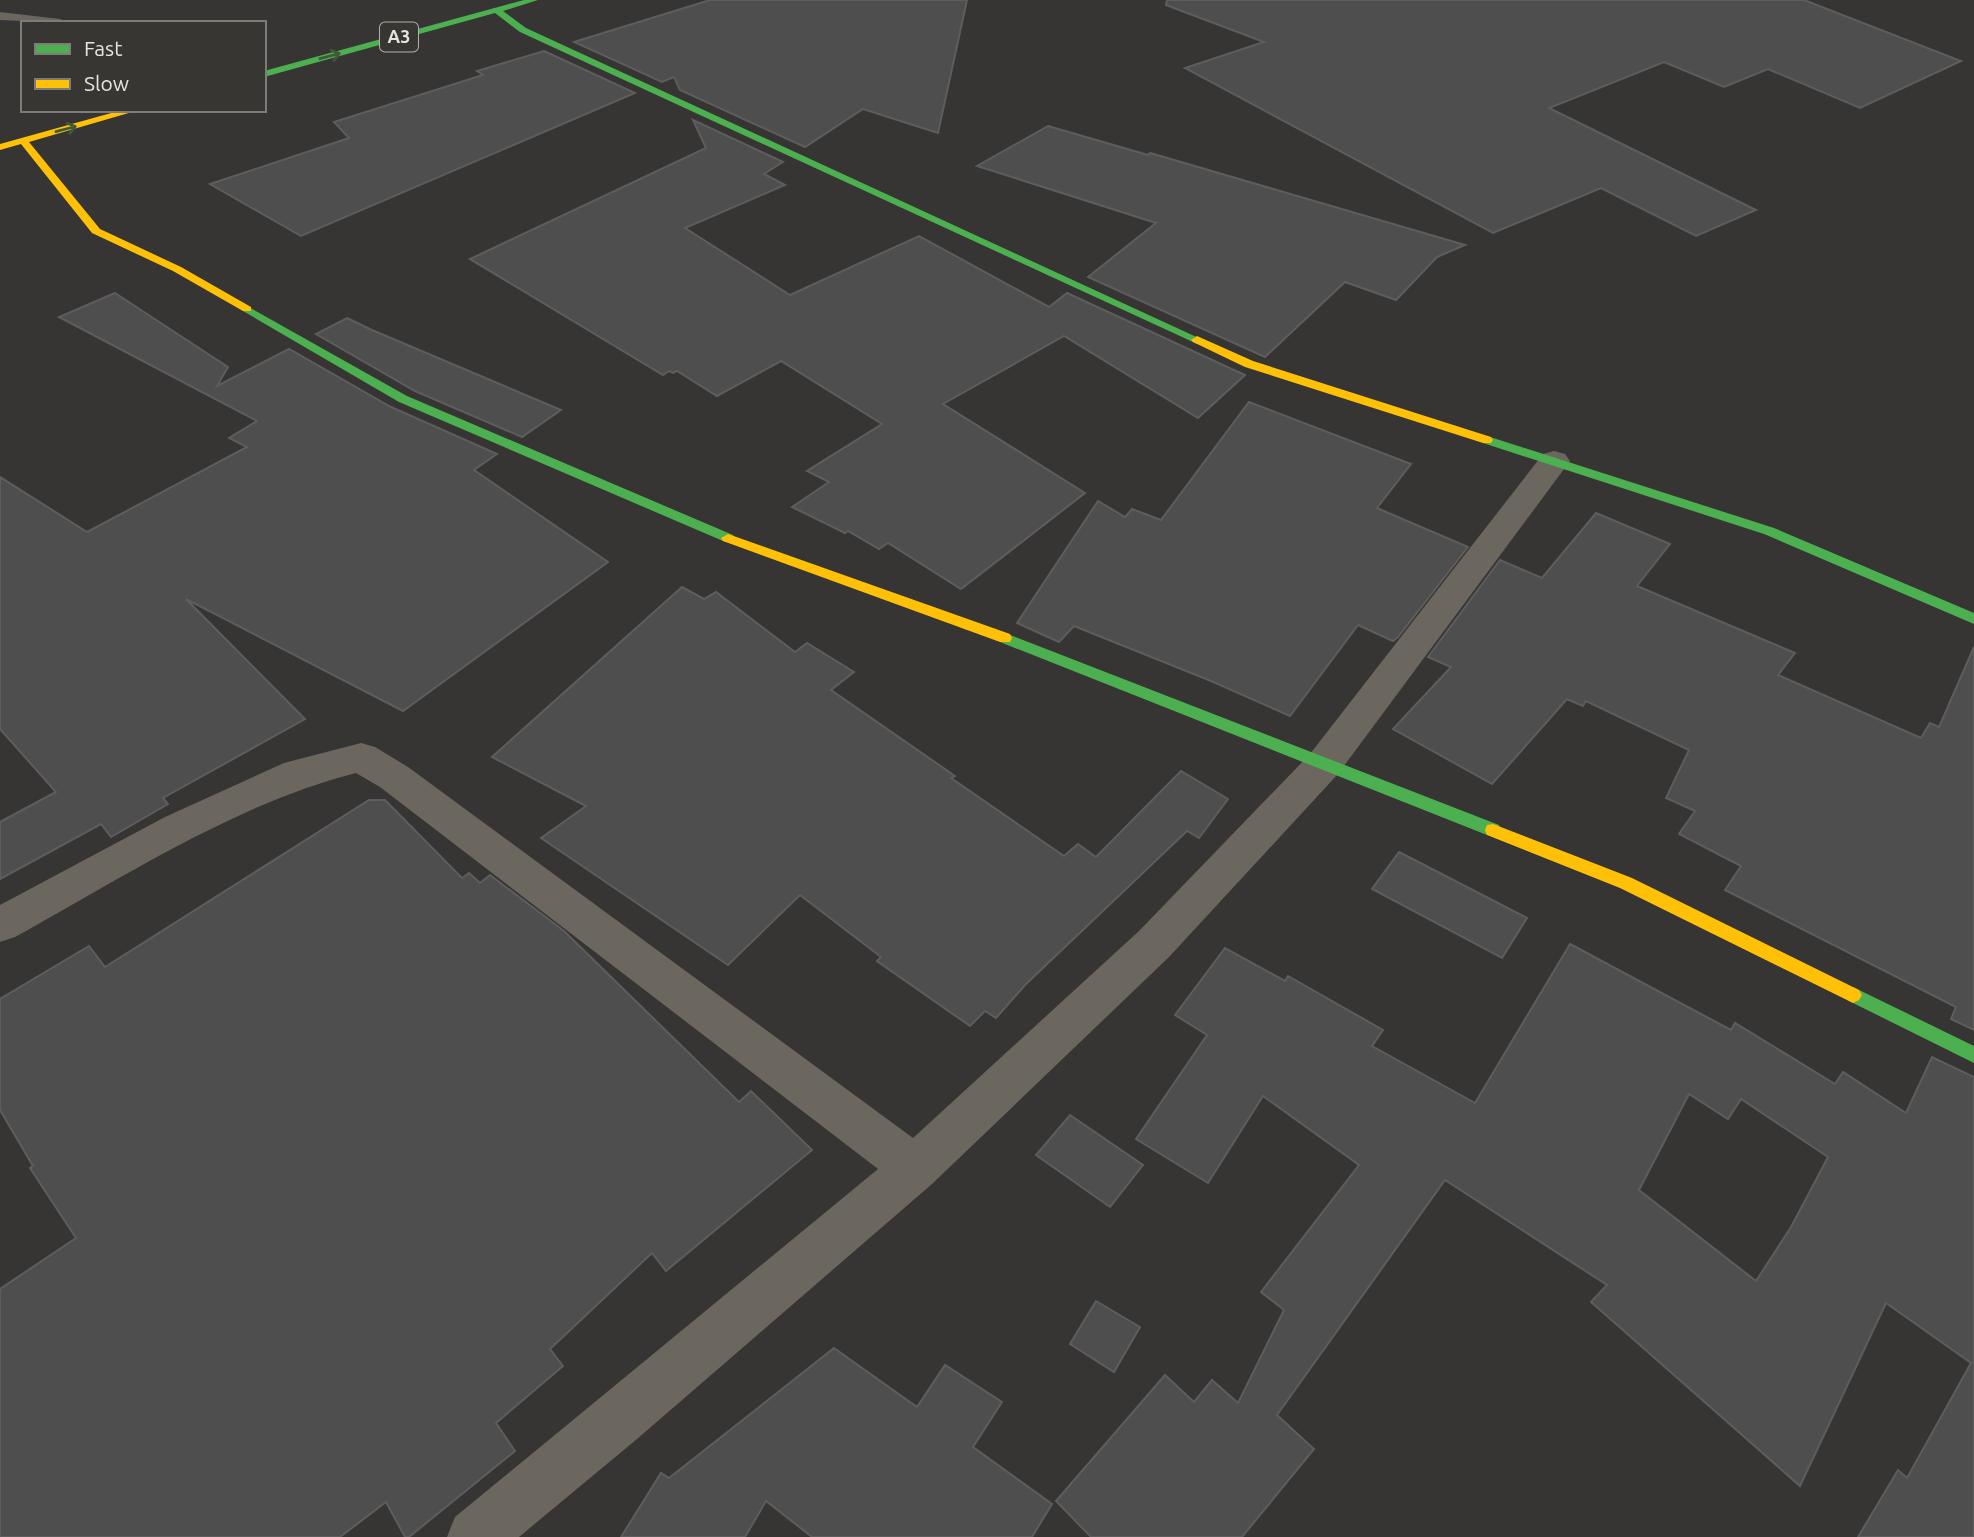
<svg xmlns="http://www.w3.org/2000/svg" width="1974" height="1537" font-family="Ubuntu,sans-serif">
  <style>
    .building { fill: #4e4e4e; stroke: #5e5d5d; stroke-width: 2; fill-rule: evenodd }
    .lines { fill: none; stroke-linecap: round; stroke-linejoin: round }
    .lane { fill: #6b665e; fill-rule: evenodd }
    .street { fill: #6b665e; fill-rule: evenodd }
    .fast { fill: #4caf50; fill-rule: evenodd }
    .slow { fill: #ffc107; fill-rule: evenodd }
    .oneway { stroke: #3e5a3b }
    .labels { text-anchor: middle; stroke-width: 5; stroke-linejoin: round; paint-order: stroke }
    .shield { fill: #383632; stroke: #b1b0ac; stroke-width: 2 }
    .shield-label { font-size: 18px; font-weight: bold; fill: #e5e4e1 }
  </style>
  <rect width="100%" height="100%" fill="#373533"/>
  <g class="building">
    <path d="M 710,0 L 967,0 L 938,133 L 863,109 L 805,147 L 680,90 L 674,77 L 662,82 L 574,42 Z"/>
    <path d="M 1167,0 L 1804,0 L 1961,61 L 1860,108 L 1768,69 L 1724,87 L 1664,62 L 1549,108 L 1756,210 L 1696,236 L 1601,188 L 1493,233 L 1185,68 L 1264,42 L 1166,5 Z"/>
    <path d="M 544,51 L 635,93 L 301,236 L 210,184 L 349,138 L 334,122 L 483,75 L 477,71 Z"/>
    <path d="M 693,120 L 783,162 L 764,174 L 785,185 L 685,228 L 790,295 L 919,236 L 1049,307 L 1067,293 L 1245,375 L 1198,418 L 1064,336 L 943,404 L 1085,493 L 961,589 L 888,543 L 879,549 L 848,531 L 845,533 L 792,507 L 829,482 L 807,471 L 882,424 L 781,361 L 717,396 L 677,371 L 673,373 L 669,371 L 663,375 L 470,259 L 706,148 Z"/>
    <path d="M 1048,126 L 1148,155 L 1150,153 L 1465,245 L 1437,257 L 1396,300 L 1345,282 L 1265,357 L 1088,277 L 1156,223 L 977,166 Z"/>
    <path d="M 115,293 L 228,367 L 217,386 L 289,349 L 391,407 L 497,454 L 474,470 L 608,562 L 403,711 L 186,599 L 305,719 L 163,798 L 168,804 L 111,837 L 101,824 L 0,879 L 0,822 L 56,792 L 0,729 L 0,477 L 87,532 L 247,447 L 229,438 L 257,421 L 59,317 Z"/>
    <path d="M 347,318 L 372,330 L 561,410 L 522,437 L 415,391 L 316,334 Z"/>
    <path d="M 1249,402 L 1411,464 L 1377,508 L 1468,547 L 1398,637 L 1393,641 L 1358,625 L 1290,716 L 1211,681 L 1074,626 L 1059,642 L 1017,623 L 1098,501 L 1125,517 L 1132,509 L 1161,520 Z"/>
    <path d="M 1596,513 L 1670,544 L 1637,586 L 1795,653 L 1778,675 L 1921,738 L 1930,723 L 1939,727 L 1974,647 L 1974,1030 L 1951,1019 L 1956,1007 L 1725,890 L 1741,866 L 1679,834 L 1695,811 L 1666,798 L 1689,750 L 1586,701 L 1583,706 L 1567,699 L 1492,784 L 1393,729 L 1451,667 L 1428,657 L 1500,560 L 1542,578 Z"/>
    <path d="M 682,587 L 704,599 L 716,592 L 795,652 L 807,643 L 854,672 L 831,690 L 955,776 L 951,778 L 1064,856 L 1078,844 L 1096,857 L 1181,771 L 1228,799 L 1199,838 L 1187,831 L 1026,984 L 996,1018 L 985,1011 L 970,1026 L 877,961 L 881,957 L 800,895 L 728,965 L 541,838 L 586,806 L 492,757 Z"/>
    <path d="M 369,800 L 385,800 L 462,878 L 469,873 L 480,883 L 490,875 L 564,931 L 739,1102 L 751,1091 L 812,1150 L 666,1271 L 652,1253 L 550,1349 L 563,1366 L 496,1423 L 515,1451 L 409,1537 L 405,1537 L 386,1502 L 340,1537 L 0,1537 L 0,1289 L 76,1238 L 30,1168 L 33,1166 L 0,1110 L 0,999 L 89,946 L 105,967 Z"/>
    <path d="M 1399,852 L 1527,918 L 1502,958 L 1372,889 Z"/>
    <path d="M 1570,944 L 1731,1030 L 1735,1023 L 1835,1084 L 1843,1072 L 1906,1113 L 1932,1057 L 1974,1077 L 1974,1537 L 1858,1537 L 1898,1470 L 1907,1478 L 1971,1363 L 1886,1303 L 1800,1486 L 1591,1302 L 1607,1285 L 1445,1180 L 1277,1415 L 1314,1449 L 1242,1537 L 1091,1537 L 1056,1501 L 1165,1375 L 1194,1402 L 1212,1380 L 1238,1403 L 1284,1310 L 1261,1292 L 1359,1165 L 1263,1096 L 1208,1183 L 1136,1139 L 1207,1035 L 1175,1015 L 1225,948 L 1285,981 L 1288,976 L 1383,1030 L 1372,1046 L 1475,1103 ZM 1689,1094 L 1728,1119 L 1741,1099 L 1828,1157 L 1791,1227 L 1756,1281 L 1639,1190 Z"/>
    <path d="M 1070,1115 L 1143,1165 L 1110,1207 L 1036,1155 Z"/>
    <path d="M 1096,1301 L 1140,1327 L 1114,1372 L 1070,1344 Z"/>
    <path d="M 834,1348 L 917,1407 L 945,1365 L 1002,1402 L 973,1447 L 1052,1504 L 1032,1537 L 812,1537 L 766,1501 L 745,1537 L 621,1537 L 661,1473 L 669,1478 Z"/>
  </g>
  <g class="lines">
    <path class="lane" d="M 0,12 L 60,19 L 67,23 L 0,20 Z"/>
    <path class="street" d="M 1554,451 L 1565,454 L 1570,461 L 1338,774 L 1169,957 L 932,1184 L 637,1439 L 519,1537 L 447,1537 L 455,1517 L 878,1169 L 380,787 L 356,773 C 235,804 124,877 15,937 L 0,942 L 0,905 L 165,817 L 284,763 L 361,743 L 375,747 L 408,767 L 913,1138 L 1139,931 L 1310,754 L 1543,454 Z"/>
    <g class="fast">
      <path d="M 524,0 L 538,0 L 503,11 L 526,28 L 1203,340 L 1197,344 L 1193,342 L 520,32 L 495,13 L 264,77 L 264,71 Z"/>
      <path d="M 247,306 L 407,396 L 733,535 L 735,538 L 728,542 L 723,541 L 399,402 L 243,311 L 241,309 Z"/>
      <path d="M 1487,436 L 1774,528 L 1974,613 L 1974,624 L 1764,534 L 1483,443 L 1481,440 Z"/>
      <path d="M 1005,633 L 1499,825 L 1501,830 L 1499,835 L 1487,835 L 1000,642 L 998,638 Z"/>
      <path d="M 1853,987 L 1974,1046 L 1974,1063 L 1847,1000 L 1844,995 L 1847,990 Z"/>
    </g>
    <g class="slow">
      <path d="M 122,110 L 139,110 L 29,142 L 100,229 L 181,267 L 251,307 L 251,311 L 243,311 L 173,271 L 92,233 L 21,144 L 0,150 L 0,144 Z"/>
      <path d="M 1197,336 L 1253,361 L 1491,437 L 1493,440 L 1491,443 L 1483,443 L 1245,367 L 1193,342 L 1191,340 Z"/>
      <path d="M 728,534 L 1010,634 L 1012,638 L 1010,642 L 1000,642 L 723,541 L 721,538 Z"/>
      <path d="M 1493,824 L 1632,878 L 1859,990 L 1862,995 L 1859,1000 L 1853,1003 L 1847,1000 L 1620,888 L 1487,835 L 1485,830 L 1487,825 Z"/>
    </g>
  </g>
  <defs><path id="oneway-shaft" d="M-6 0H5M1.5-3L5.5 0L1.5 3" fill="none" stroke-width="1.6" stroke-linecap="round" stroke-linejoin="round" transform="scale(1.75)"/></defs>
  <g class="oneway">
    <use href="#oneway-shaft" transform="translate(330 56) rotate(-15)"/>
    <use href="#oneway-shaft" transform="translate(66 129) rotate(-15)"/>
  </g>
  <g class="labels">
    <rect class="shield" x="380" y="22.5" width="38" height="29" rx="5"/>
    <g class="shield-label">
      <text x="399" y="43">A3</text>
    </g>
  </g>
  <rect x="21" y="21" width="245" height="91" fill="#383632" stroke="#7d7c78" stroke-width="2"/>
  <rect x="35" y="44" width="35" height="10" fill="#4caf50" stroke="#7d7c78" stroke-width="2"/>
  <text x="84" y="56" font-size="21" fill="#e5e4e1">Fast</text>
  <rect x="35" y="79" width="35" height="10" fill="#ffc107" stroke="#7d7c78" stroke-width="2"/>
  <text x="84" y="91" font-size="21" fill="#e5e4e1">Slow</text>
</svg>
